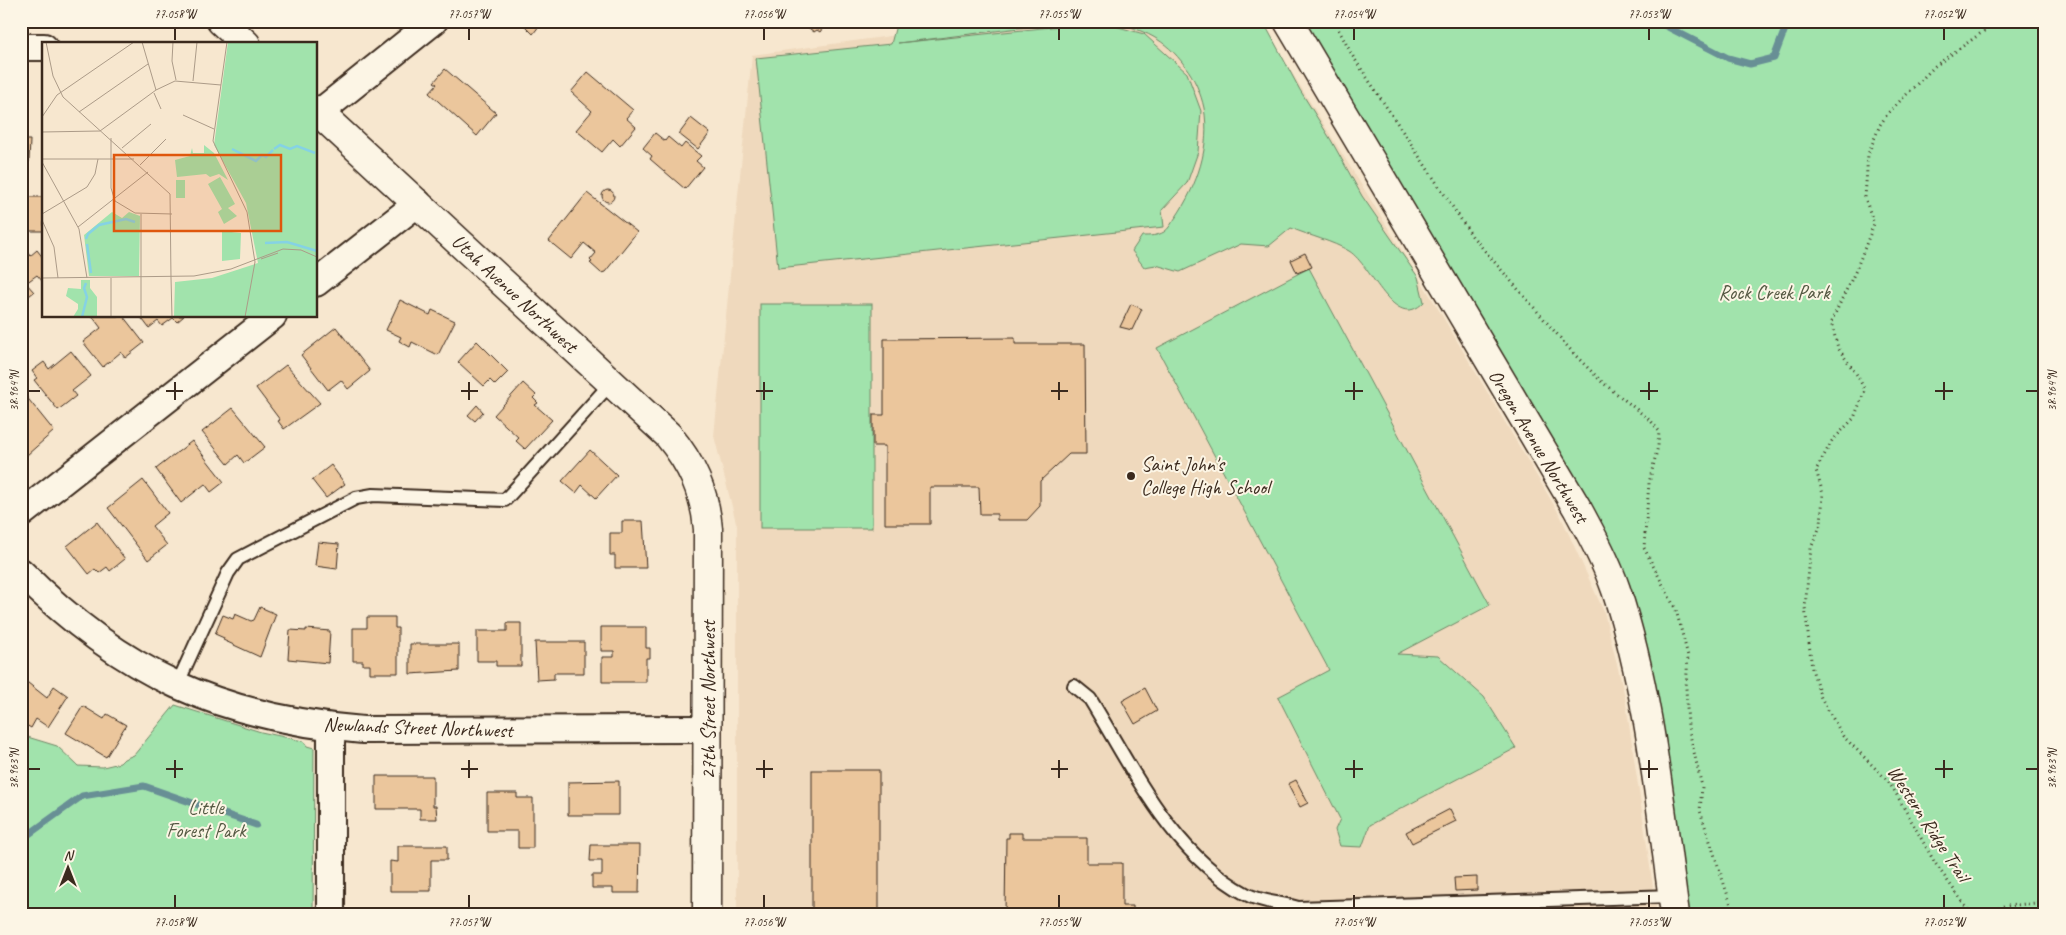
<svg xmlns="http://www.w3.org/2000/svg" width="2066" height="935" font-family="Caveat,sans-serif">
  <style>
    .built { fill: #efd9bd }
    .green { fill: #a1e3ac; stroke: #6e8665 }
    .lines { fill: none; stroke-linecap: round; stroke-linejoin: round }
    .stream { stroke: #678f95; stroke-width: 7 }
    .building { fill: #ebc69c; stroke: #3b2a1e }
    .service-casing { stroke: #3b2a1e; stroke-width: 16 }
    .minor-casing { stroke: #3b2a1e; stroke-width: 30 }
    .tertiary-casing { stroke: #3b2a1e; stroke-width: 31 }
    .path { stroke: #3b2a1e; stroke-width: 3; stroke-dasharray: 1 4; stroke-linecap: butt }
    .service { stroke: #fcf5e5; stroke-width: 12 }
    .minor { stroke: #fcf5e5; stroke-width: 26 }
    .tertiary { stroke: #fcf5e5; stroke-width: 28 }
    .ticks { fill: none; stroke: #3b2a1e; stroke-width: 2 }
    .poi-dot { fill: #3b2a1e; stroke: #fcf5e5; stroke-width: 2 }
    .labels { text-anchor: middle; stroke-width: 4; stroke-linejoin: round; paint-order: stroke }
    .park-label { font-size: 20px; fill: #545842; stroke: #fcf5e5 }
    .street-label { font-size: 20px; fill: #3b2a1e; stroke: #fcf5e5 }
    .poi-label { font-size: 20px; fill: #3b2a1e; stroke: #fcf5e5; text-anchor: start }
    .inset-river { fill: none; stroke: #85d2e4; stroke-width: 2.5 }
    .inset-road { fill: none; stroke: #ac9b88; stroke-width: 1 }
    .view { fill: #df570d; fill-opacity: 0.15; stroke: #df570d; stroke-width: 2.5 }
    .inset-edge { fill: none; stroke: #3b2a1e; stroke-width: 2.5 }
    .neatline { fill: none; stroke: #3b2a1e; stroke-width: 2 }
    .ticks-label { font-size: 12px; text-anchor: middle; fill: #3b2a1e }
  </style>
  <rect width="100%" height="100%" fill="#f7e7cf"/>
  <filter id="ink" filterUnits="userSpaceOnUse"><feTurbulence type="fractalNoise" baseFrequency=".02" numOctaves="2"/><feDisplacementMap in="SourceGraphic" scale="10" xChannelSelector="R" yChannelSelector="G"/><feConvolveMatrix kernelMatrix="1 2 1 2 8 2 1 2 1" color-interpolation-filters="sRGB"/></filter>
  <g filter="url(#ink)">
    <path class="built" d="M 999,21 L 1260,21 L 1437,307 L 1561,517 L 1604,612 L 1625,697 L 1657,914 L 737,914 L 737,526 L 714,436 L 752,55 Z"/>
    <g class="green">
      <path d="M 907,21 L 1076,21 L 898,43 L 1100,22 L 1144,34 L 1187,73 L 1201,111 L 1198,152 L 1187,183 L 1162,210 L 1164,227 L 778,268 L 756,58 L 891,44 L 896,25 Z"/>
      <path d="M 1112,21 L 1263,21 L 1300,90 L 1331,140 L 1362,196 L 1418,277 L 1424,302 C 1394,333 1372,265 1349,251 C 1332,241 1310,236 1291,228 L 1269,246 L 1241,244 L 1180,272 L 1156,265 L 1144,267 L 1132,251 L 1142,236 C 1150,236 1157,236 1164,232 C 1169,229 1172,222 1176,217 C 1197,186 1211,146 1204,108 C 1201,94 1194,77 1185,66 C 1165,38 1144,31 1112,21 Z"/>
      <path d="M 1295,21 L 2045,21 L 2045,914 L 1689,914 L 1645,653 Z"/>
      <path d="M 1309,268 L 1490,605 L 1397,654 L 1438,656 L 1484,697 L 1516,748 L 1370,825 L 1362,847 L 1340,846 L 1335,830 L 1340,819 L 1278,697 L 1329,670 L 1157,348 Z"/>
      <rect x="760" y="304" width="112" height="224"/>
      <path d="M 175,705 L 261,732 L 303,741 L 307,746 L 314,748 L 313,914 L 21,914 L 21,735 L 57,746 L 78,766 L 103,767 L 120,763 L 124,759 L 134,755 Z"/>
    </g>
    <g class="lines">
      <g class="stream">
        <path d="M 1656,21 L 1728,58 L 1750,64 L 1774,58 L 1788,21"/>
        <path d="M 21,835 L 25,837 L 82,796 L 144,786 L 256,825"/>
      </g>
    </g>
    <g class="building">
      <path d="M 520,21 L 543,21 L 533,34 Z"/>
      <path d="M 828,21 L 820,32 L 817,30 L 814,32 L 801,22 Z"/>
      <path d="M 445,69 L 496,113 L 477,136 L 429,93 L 437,84 L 434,82 Z"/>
      <path d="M 588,72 L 633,110 L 626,118 L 636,127 L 620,146 L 613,139 L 602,152 L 576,130 L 592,111 L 571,92 Z"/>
      <path d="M 21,102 L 23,111 L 27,111 L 26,140 L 30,140 L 29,162 L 21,162 Z"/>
      <path d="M 691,118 L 710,133 L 698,149 L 679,134 Z"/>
      <path d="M 655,133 L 665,141 L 668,137 L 681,148 L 685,143 L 701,156 L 696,161 L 703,167 L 685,189 L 650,159 L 652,156 L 643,148 Z"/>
      <circle cx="608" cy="196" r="6"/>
      <path d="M 587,193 L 637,232 L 605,272 L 601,273 L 590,263 L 592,262 L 590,260 L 596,253 L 584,243 L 571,259 L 549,241 Z"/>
      <rect x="21" y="197" width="23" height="34"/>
      <path d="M 37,250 L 44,259 L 44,283 L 37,275 L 26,283 L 34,292 L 21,302 L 21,257 L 27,252 L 30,256 Z"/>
      <path d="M 1305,253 L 1312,267 L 1297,273 L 1291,260 Z"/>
      <path d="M 400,300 L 430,315 L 432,310 L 455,321 L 438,355 L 412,342 L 410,347 L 399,341 L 401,337 L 386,330 Z"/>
      <path d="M 1131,304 L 1142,309 L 1132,330 L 1120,327 Z"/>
      <path d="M 92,316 L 123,316 L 144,343 L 125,358 L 121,352 L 103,367 L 83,342 L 101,328 Z"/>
      <path d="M 140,316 L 184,316 L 177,322 L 173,318 L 162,326 L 158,321 L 149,328 Z"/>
      <path d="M 336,327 L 370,371 L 348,389 L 341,380 L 328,390 L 301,355 Z"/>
      <path d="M 1015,338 L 1015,344 L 1085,344 L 1086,454 L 1069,454 L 1040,481 L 1040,506 L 1027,520 L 997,520 L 997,514 L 980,514 L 979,487 L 930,487 L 930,524 L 885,524 L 885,446 L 873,446 L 873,415 L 884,415 L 884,339 Z"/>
      <path d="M 477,341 L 508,372 L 495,385 L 490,380 L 484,386 L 458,362 Z"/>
      <path d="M 71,351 L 91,376 L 72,391 L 76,396 L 58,410 L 34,380 L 37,378 L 32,371 L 44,362 L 49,369 Z"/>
      <path d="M 286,365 L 320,403 L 284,429 L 278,421 L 280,420 L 256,388 Z"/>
      <path d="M 523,383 L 536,395 L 533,398 L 538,403 L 535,405 L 552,420 L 525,449 L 516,441 L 519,438 L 494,415 Z"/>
      <path d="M 21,390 L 54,431 L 27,455 L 21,448 Z"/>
      <path d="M 477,405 L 483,412 L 475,421 L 468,415 Z"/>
      <path d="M 233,408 L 265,447 L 244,463 L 238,455 L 228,464 L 202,432 Z"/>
      <path d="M 192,441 L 224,482 L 211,492 L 205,484 L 181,503 L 156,469 Z"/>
      <path d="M 590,450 L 617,475 L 596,498 L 582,485 L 576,493 L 562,481 Z"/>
      <path d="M 331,465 L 345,484 L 326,498 L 312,480 Z"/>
      <path d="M 143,480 L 168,513 L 152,526 L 167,545 L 148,560 L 108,508 Z"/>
      <path d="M 622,521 L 643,521 L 646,568 L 615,568 L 615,555 L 610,555 L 610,533 L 622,533 Z"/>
      <path d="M 97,522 L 125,559 L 110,571 L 107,567 L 99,573 L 95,569 L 89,574 L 67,546 Z"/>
      <path d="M 318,542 L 339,544 L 337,569 L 315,566 Z"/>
      <path d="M 260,607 L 276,614 L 260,657 L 223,640 L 224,638 L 215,634 L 223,615 L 233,619 L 235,614 L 251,621 L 254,620 Z"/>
      <path d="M 367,617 L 395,617 L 395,628 L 398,628 L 398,673 L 370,673 L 370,665 L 363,665 L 363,661 L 353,661 L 353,628 L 367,628 Z"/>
      <path d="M 507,623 L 521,623 L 521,666 L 496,666 L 496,661 L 477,661 L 477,631 L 507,631 Z"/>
      <path d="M 601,627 L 646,627 L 646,648 L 650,648 L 650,658 L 646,658 L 646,682 L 602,682 L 602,657 L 614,657 L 614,651 L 601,651 Z"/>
      <path d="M 306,629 L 330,631 L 328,663 L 288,659 L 290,630 L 306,631 Z"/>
      <path d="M 535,642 L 584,642 L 584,673 L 554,673 L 554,679 L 537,680 Z"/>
      <path d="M 410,644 L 459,644 L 459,671 L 410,674 Z"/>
      <path d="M 23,679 L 47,698 L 54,686 L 68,696 L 48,727 L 36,719 L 31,728 L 21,722 Z"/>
      <path d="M 1145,688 L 1157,711 L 1135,724 L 1122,701 Z"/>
      <path d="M 83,706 L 104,719 L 107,714 L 126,725 L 106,757 L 66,733 Z"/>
      <rect x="812" y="770" width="67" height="144"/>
      <path d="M 376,776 L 433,776 L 433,806 L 436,806 L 437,819 L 420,819 L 420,809 L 376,809 Z"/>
      <path d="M 1296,780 L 1308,803 L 1300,807 L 1288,784 Z"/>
      <path d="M 619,781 L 619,815 L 568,815 L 568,782 Z"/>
      <path d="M 487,793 L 517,793 L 517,798 L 533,798 L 533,848 L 518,848 L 518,831 L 487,831 Z"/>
      <path d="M 1450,809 L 1456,821 L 1412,843 L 1406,832 Z"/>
      <path d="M 1009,833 L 1022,833 L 1022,838 L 1087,838 L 1087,863 L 1122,863 L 1122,906 L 1133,906 L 1133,914 L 1005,914 L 1006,838 L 1009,838 Z"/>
      <path d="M 591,845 L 640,845 L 639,893 L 613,893 L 613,888 L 592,888 L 592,875 L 602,875 L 602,861 L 590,861 Z"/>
      <path d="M 398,846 L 447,846 L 447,860 L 431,860 L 431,891 L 390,891 L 390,861 L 398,862 Z"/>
      <path d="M 1477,877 L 1477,890 L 1455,891 L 1454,878 Z"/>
      <rect x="588" y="909" width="51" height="5"/>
    </g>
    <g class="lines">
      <g class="service-casing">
        <g id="service">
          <path d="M 177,685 L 228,573 L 238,559 L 356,498 L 373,495 L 505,500 L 612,382"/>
          <path d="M 1074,686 L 1090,699 C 1133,769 1171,853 1246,894 C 1260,902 1282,903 1298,908 L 1673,896"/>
        </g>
      </g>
      <g class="minor-casing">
        <g id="minor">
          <path d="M 21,47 L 44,47"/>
          <path d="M 319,113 L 434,21"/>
          <path d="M 316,283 L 418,203"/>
          <path d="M 21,514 L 273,316"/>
          <path d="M 21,572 C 122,674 221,718 363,730 L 708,729"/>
          <path d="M 331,727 L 331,914"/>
        </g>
      </g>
      <g class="tertiary-casing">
        <g id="tertiary">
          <path d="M 221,21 L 246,44"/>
          <path d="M 1288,21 L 1577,508 C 1591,534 1606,561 1616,590 C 1650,693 1660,806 1675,914"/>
          <path d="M 316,110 L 668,435 C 692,464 705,493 708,529 L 707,914"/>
        </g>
      </g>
      <g class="path">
        <path d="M 1334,21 L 1352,55 L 1472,236 L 1575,355 L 1602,382 L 1651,421 L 1659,431 L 1658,446 L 1649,483 L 1644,548 L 1676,610 L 1688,656 L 1686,688 L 1688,726 L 1702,787 L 1700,811 L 1734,914"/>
        <path d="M 1971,914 L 1935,863 L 1894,790 L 1886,779 L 1843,736 L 1821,698 L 1812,669 L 1805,607 L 1811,548 L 1821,524 L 1823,494 L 1816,470 L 1832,441 L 1854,418 L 1865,390 L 1857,375 L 1838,348 L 1831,322 L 1856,270 L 1874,224 L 1865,198 L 1868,154 L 1880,125 L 1888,113 L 1935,66 L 1998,21"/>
        <path d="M 1979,914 L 2007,906 L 2045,902"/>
      </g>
      <use href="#service" class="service"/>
      <use href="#minor" class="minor"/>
      <use href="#tertiary" class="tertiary"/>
    </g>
  </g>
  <path class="ticks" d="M 175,28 L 175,40M 469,28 L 469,40M 764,28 L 764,40M 1059,28 L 1059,40M 1354,28 L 1354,40M 1649,28 L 1649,40M 1944,28 L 1944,40M 175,382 L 175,400M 469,382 L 469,400M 764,382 L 764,400M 1059,382 L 1059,400M 1354,382 L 1354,400M 1649,382 L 1649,400M 1944,382 L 1944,400M 28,391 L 40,391M 166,391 L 183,391M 461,391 L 478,391M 756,391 L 773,391M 1051,391 L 1068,391M 1345,391 L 1363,391M 1640,391 L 1658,391M 1935,391 L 1953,391M 2026,391 L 2038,391M 175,760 L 175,778M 469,760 L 469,778M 764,760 L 764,778M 1059,760 L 1059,778M 1354,760 L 1354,778M 1649,760 L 1649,778M 1944,760 L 1944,778M 28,769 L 40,769M 166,769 L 183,769M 461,769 L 478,769M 756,769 L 773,769M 1051,769 L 1068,769M 1345,769 L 1363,769M 1640,769 L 1658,769M 1935,769 L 1953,769M 2026,769 L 2038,769M 175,895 L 175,908M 469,895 L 469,908M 764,895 L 764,908M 1059,895 L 1059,908M 1354,895 L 1354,908M 1649,895 L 1649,908M 1944,895 L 1944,908"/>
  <circle class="poi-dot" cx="1131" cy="476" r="5"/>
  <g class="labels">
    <g class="park-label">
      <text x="1774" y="299">Rock Creek Park</text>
      <text x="206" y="814">Little<tspan x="206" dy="23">Forest Park</tspan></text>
    </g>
    <g class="street-label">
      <text transform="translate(515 293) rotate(43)" y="7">Utah Avenue Northwest</text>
      <text transform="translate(1539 446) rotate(59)" y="7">Oregon Avenue Northwest</text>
      <text transform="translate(708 700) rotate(-90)" y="7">27th Street Northwest</text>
      <text transform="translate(418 727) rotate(2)" y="7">Newlands Street Northwest</text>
      <text transform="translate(1929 823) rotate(57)" y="7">Western Ridge Trail</text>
    </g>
    <g class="poi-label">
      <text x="1141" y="471">Saint John's<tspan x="1141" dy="23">College High School</tspan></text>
    </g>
  </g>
  <g transform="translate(42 42)">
    <rect width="275" height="275" fill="#f7e7cf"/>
    <path d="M 186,0 L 275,0 L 275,275 L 132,275 L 133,240 L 170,236 L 216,221 L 204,161 L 172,103 ZM 162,103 L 172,111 L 186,138 L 177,132 L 168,135 L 164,132 L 135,135 L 133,118 L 148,114 L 150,106 L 151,111 L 162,111 ZM 178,135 L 193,162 L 186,166 L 195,174 L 182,182 L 176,170 L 180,167 L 166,142 ZM 134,138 L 143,138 L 143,156 L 134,156 ZM 70,170 L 80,176 L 87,170 L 98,174 L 97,234 L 47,234 L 42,193 ZM 180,189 L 199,191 L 198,217 L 180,219 ZM 39,238 L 48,238 L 48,246 L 55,255 L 55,275 L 31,275 L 36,267 L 36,262 L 24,254 L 26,246 L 39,247 Z" fill="#a1e3ac"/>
    <path class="inset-river" d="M 190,107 L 214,119 L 220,113 L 224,115 L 231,108M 232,107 L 238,103 L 248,107 L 255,104 L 273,111M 44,197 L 46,192 L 57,183 L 84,177 L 93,180M 223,201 L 245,200 L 275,209M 45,202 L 49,231M 40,275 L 45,255 L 42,246 L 44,241"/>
    <path class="inset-road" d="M 4,0 L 11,34 L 21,55 L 128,152 L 129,236M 100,0 L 114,48M 131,0 L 130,19 L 134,38M 185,0 L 171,99 L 205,170 L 213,220 L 203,275M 151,39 L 155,0M 112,51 L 119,67M 37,70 L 106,22M 141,73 L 172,87M 0,75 L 15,53 L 92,0M 0,90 L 58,89 L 114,48 L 133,39 L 179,43M 69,96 L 69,146 L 73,159 L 93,171 L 130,172M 80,106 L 109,82M 0,117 L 92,117M 0,120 L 37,187 L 45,236M 98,123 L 124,97M 0,172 L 45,145 L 53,132 L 56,117M 0,178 L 12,205 L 16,236M 36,185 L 106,130M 219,217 L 236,211M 0,236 L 152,234 L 189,227 L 241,207 L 259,208 L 275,215M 69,236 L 69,275M 129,236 L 130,275M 99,275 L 99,172"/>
    <path class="view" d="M 72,113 L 239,113 L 239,189 L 72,189 Z"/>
    <rect width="275" height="275" class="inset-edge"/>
  </g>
  <rect width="2066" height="935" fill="none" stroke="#fcf5e5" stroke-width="55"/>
  <g transform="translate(68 868)" stroke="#fcf5e5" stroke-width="4" paint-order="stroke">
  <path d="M0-4L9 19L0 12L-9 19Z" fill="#3b2a1e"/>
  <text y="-8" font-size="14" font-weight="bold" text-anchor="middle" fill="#3b2a1e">N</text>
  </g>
  <rect x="28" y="28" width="2010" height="880" class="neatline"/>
  <g class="ticks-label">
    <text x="175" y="18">77.058°W</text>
    <text x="469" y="18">77.057°W</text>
    <text x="764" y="18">77.056°W</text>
    <text x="1059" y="18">77.055°W</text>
    <text x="1354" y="18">77.054°W</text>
    <text x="1649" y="18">77.053°W</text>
    <text x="1944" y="18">77.052°W</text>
    <text transform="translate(14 391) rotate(-90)" y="4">38.964°N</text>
    <text transform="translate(2052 391) rotate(-90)" y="4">38.964°N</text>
    <text transform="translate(14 769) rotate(-90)" y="4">38.963°N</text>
    <text transform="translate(2052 769) rotate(-90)" y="4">38.963°N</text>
    <text x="175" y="926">77.058°W</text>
    <text x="469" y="926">77.057°W</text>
    <text x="764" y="926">77.056°W</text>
    <text x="1059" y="926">77.055°W</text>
    <text x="1354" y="926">77.054°W</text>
    <text x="1649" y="926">77.053°W</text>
    <text x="1944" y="926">77.052°W</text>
  </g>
</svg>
